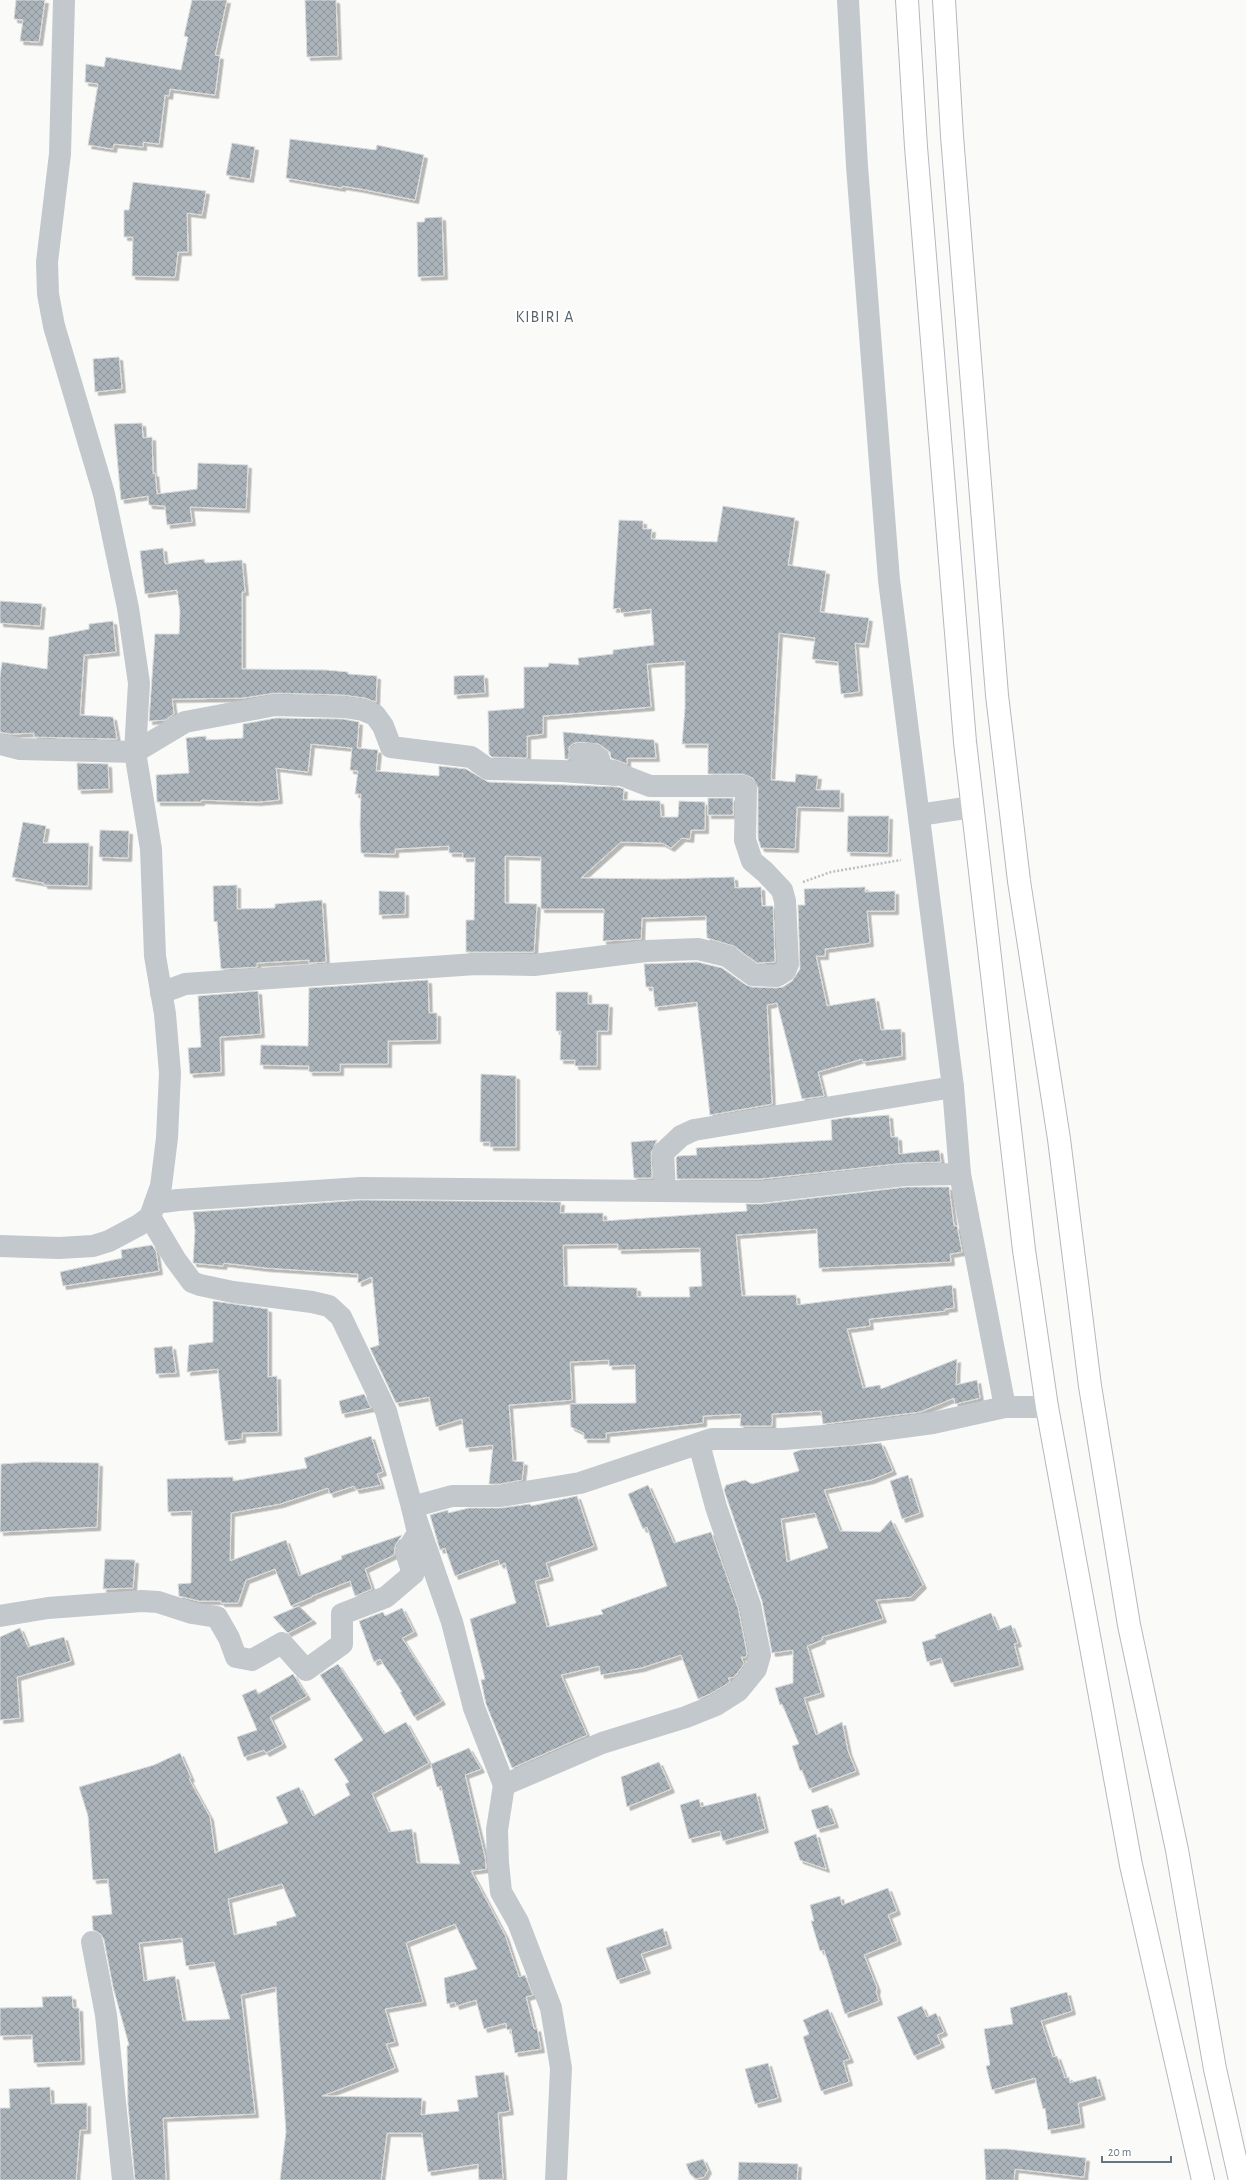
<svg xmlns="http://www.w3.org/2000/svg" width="1246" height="2180" font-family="'Alegreya Sans',sans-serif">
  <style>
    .building { fill: url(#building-cross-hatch); stroke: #dcdcda; fill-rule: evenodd; filter: url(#shadow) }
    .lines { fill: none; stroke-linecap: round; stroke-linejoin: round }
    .highway-casing { stroke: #b4b9bd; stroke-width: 24 }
    .path { stroke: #bbbfc2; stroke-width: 2.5; stroke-dasharray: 2 2; stroke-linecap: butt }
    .minor { stroke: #c3c8cc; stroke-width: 22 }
    .highway { stroke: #fff; stroke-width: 22 }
    .labels { text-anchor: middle; stroke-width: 4; stroke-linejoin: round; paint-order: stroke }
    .quarter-label { font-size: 16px; letter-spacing: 1px; fill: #57646e; stroke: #fff }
  </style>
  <defs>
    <pattern id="building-cross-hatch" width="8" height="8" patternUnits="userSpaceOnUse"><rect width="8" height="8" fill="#aab3b9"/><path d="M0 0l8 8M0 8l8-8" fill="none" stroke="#8e969c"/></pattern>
    <filter id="shadow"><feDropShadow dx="3.5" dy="3.5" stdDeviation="0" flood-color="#0004"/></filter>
  </defs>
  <rect width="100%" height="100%" fill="#fafaf8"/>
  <g class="building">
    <path d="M 16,0 L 45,0 L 39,42 L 20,41 L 23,20 L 14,19 Z"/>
    <path d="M 192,0 L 227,0 L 215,55 L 220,56 L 215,95 L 170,89 L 169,96 L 165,95 L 159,144 L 143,142 L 143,147 L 114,144 L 113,149 L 88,145 L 98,84 L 85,82 L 86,64 L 104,67 L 106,57 L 181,70 L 188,37 L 184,36 Z"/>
    <path d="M 305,0 L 336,0 L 338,56 L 307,57 Z"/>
    <path d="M 290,139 L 376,150 L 377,145 L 424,155 L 415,200 L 361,189 L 342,186 L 342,188 L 286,178 Z"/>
    <path d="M 232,143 L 255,147 L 250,179 L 226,175 Z"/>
    <path d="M 133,182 L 206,191 L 202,215 L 187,213 L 188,252 L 178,252 L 175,277 L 132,276 L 133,237 L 124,237 L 124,210 L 129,210 Z"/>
    <path d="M 442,217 L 444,276 L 418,277 L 417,222 L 424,222 L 425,218 Z"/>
    <path d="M 119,357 L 122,389 L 95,392 L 93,359 Z"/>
    <path d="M 142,423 L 143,438 L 152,437 L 153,474 L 155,473 L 157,494 L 197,489 L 198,463 L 248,465 L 246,509 L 190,507 L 192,522 L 167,525 L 165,506 L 149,505 L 148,496 L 121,500 L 114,424 Z"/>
    <path d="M 723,506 L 795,518 L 788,565 L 826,571 L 820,612 L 869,618 L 865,644 L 855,643 L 859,692 L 841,694 L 838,662 L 812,659 L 815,638 L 779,633 L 771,780 L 795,782 L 796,774 L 818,776 L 816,790 L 840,790 L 840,808 L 797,807 L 795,849 L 761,848 L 758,838 L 758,788 L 753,778 L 743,774 L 708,774 L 708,744 L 682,744 L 685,708 L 685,661 L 647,664 L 651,707 L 543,716 L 543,734 L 527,736 L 527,758 L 492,757 L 489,754 L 488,711 L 524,708 L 524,667 L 548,667 L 549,663 L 579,665 L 578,658 L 613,654 L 613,650 L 654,645 L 651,609 L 621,613 L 620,608 L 613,609 L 619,520 L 643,521 L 643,529 L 652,529 L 651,539 L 717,542 Z"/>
    <path d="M 163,548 L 165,564 L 204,559 L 205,563 L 242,560 L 245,592 L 242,592 L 242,669 L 326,670 L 348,672 L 348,674 L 377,676 L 376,702 L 365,698 L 344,695 L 275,693 L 243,698 L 172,699 L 174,714 L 165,720 L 149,721 L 155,634 L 179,634 L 180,611 L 177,590 L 145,594 L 140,551 Z"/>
    <path d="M 0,601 L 42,604 L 40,626 L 0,623 Z"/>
    <path d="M 113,621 L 116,652 L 84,655 L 80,715 L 113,717 L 117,739 L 34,737 L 34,733 L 11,734 L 0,732 L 0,677 L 2,662 L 47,669 L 49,637 L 89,629 L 89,624 Z"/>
    <path d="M 484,675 L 485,693 L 454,695 L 454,676 Z"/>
    <path d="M 276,718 L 343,719 L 359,722 L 357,748 L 378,750 L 376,771 L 439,776 L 439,766 L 466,769 L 488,782 L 618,787 L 624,789 L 623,800 L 660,801 L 661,817 L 678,817 L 679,801 L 705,802 L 705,830 L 691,830 L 690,839 L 682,838 L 671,848 L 662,843 L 621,842 L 581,878 L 664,879 L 734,877 L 735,888 L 761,887 L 762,906 L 773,906 L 775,962 L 757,963 L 734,946 L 707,938 L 706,916 L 642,918 L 641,939 L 603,941 L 604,909 L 541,909 L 541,857 L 505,856 L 505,903 L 537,904 L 534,952 L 466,952 L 466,920 L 474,920 L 475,858 L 463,858 L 463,853 L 449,853 L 449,846 L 395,849 L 395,854 L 361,853 L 360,824 L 361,794 L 355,794 L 358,771 L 350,770 L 352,748 L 311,744 L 308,772 L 276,768 L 279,800 L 258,802 L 201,800 L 201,802 L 157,802 L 156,775 L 189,773 L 186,738 L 206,736 L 206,740 L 243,738 L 243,724 Z"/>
    <path d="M 563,732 L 654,740 L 656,758 L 627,758 L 627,764 L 611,758 L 610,752 L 599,744 L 580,742 L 574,743 L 569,747 L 569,759 L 565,759 Z"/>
    <path d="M 77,763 L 108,764 L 109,789 L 78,790 Z"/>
    <rect x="708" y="798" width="25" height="17"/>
    <path d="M 848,816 L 889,816 L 888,853 L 847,852 Z"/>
    <path d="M 23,822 L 46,826 L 43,843 L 89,843 L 88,886 L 44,885 L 44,883 L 12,877 Z"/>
    <path d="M 100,830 L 129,831 L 128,858 L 99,857 Z"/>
    <path d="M 237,885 L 237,909 L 275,908 L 275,904 L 322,900 L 326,962 L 309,963 L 309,960 L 257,963 L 257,967 L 221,969 L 217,921 L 214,922 L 213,886 Z"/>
    <path d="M 865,887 L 865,892 L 895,891 L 895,911 L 867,911 L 870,943 L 825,949 L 825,956 L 816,956 L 827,1006 L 875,998 L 881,1030 L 901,1029 L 902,1056 L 863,1062 L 862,1059 L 818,1072 L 824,1096 L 802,1099 L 777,1003 L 767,1005 L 772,1104 L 710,1115 L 697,1002 L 655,1007 L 653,987 L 646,987 L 644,964 L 697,962 L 722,968 L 746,985 L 752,987 L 776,988 L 783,987 L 792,981 L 800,969 L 798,905 L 805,905 L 804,889 Z"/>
    <path d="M 379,891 L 405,892 L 405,914 L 379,915 Z"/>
    <path d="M 428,980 L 429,1013 L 437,1013 L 437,1040 L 388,1041 L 388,1064 L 340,1064 L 340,1072 L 309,1072 L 309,1066 L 260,1065 L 261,1045 L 308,1046 L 309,988 Z"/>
    <path d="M 258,991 L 261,1034 L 220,1037 L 221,1072 L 190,1074 L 188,1048 L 201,1047 L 198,996 Z"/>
    <path d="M 556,992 L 588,992 L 588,1004 L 609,1004 L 608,1031 L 597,1031 L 597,1066 L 575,1066 L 575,1060 L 560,1060 L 561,1031 L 556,1031 Z"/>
    <path d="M 481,1074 L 516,1076 L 516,1147 L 490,1147 L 490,1142 L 480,1142 Z"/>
    <path d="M 889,1115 L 891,1137 L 898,1137 L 899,1154 L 939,1150 L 941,1162 L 904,1163 L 760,1179 L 677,1179 L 676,1158 L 678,1156 L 697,1155 L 696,1148 L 832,1140 L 831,1120 L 850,1117 L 850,1118 Z"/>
    <path d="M 657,1140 L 651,1153 L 652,1178 L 634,1178 L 631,1142 Z"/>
    <path d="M 906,1187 L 949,1187 L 954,1226 L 957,1226 L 962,1252 L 950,1254 L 951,1262 L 819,1268 L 817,1229 L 736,1235 L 742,1296 L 796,1295 L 797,1305 L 952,1285 L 954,1308 L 945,1309 L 945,1311 L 869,1319 L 870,1326 L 847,1329 L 863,1388 L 880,1385 L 881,1389 L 957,1359 L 956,1385 L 977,1380 L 980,1398 L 955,1404 L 954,1398 L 920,1412 L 823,1424 L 821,1411 L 772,1414 L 772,1426 L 740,1426 L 741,1414 L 703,1416 L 703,1423 L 606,1433 L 606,1439 L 584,1439 L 584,1433 L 571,1427 L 570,1404 L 636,1403 L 635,1365 L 609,1366 L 609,1360 L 570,1362 L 572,1400 L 509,1405 L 513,1461 L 524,1462 L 522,1480 L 500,1484 L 489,1484 L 493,1445 L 466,1448 L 462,1419 L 436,1427 L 429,1397 L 396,1403 L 370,1348 L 379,1345 L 372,1277 L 358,1283 L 358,1274 L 266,1268 L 224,1263 L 223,1266 L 193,1263 L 195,1231 L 193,1212 L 361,1200 L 561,1202 L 560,1213 L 603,1213 L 603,1221 L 747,1211 L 746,1204 L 762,1204 ZM 618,1244 L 618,1250 L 622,1250 L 700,1248 L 702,1286 L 689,1287 L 690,1297 L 637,1297 L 637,1288 L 564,1286 L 563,1245 Z"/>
    <path d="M 152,1245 L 156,1252 L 159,1271 L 63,1286 L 60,1272 L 122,1258 L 121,1250 Z"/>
    <path d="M 213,1301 L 268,1309 L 268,1377 L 277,1376 L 278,1432 L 242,1433 L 242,1439 L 225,1441 L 218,1369 L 187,1372 L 189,1345 L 213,1342 Z"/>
    <path d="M 172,1346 L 176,1373 L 156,1374 L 154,1348 Z"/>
    <path d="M 364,1394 L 371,1408 L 342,1414 L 339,1401 Z"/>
    <path d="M 371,1436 L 383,1472 L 377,1474 L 381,1485 L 356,1490 L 354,1486 L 330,1494 L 328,1488 L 280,1504 L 231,1513 L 230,1561 L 286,1540 L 299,1576 L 342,1559 L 341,1556 L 402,1535 L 395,1546 L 394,1555 L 365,1569 L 372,1589 L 355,1596 L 350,1581 L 312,1596 L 312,1597 L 291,1606 L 275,1569 L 246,1580 L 238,1603 L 221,1603 L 221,1601 L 199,1601 L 179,1596 L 178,1584 L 191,1583 L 192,1511 L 168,1512 L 167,1479 L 233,1477 L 233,1481 L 307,1468 L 304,1458 Z"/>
    <path d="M 881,1443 L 893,1471 L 871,1480 L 824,1490 L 840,1531 L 880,1532 L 891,1520 L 923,1585 L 911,1597 L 876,1600 L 883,1619 L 822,1637 L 822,1640 L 807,1646 L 821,1693 L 804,1698 L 816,1735 L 842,1722 L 848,1751 L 856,1771 L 809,1789 L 802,1770 L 800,1771 L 792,1746 L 799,1744 L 782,1704 L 780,1705 L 775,1688 L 793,1683 L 793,1650 L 772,1653 L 762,1601 L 724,1490 L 726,1485 L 745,1480 L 752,1484 L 799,1471 L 793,1453 L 800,1450 ZM 815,1513 L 828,1548 L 787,1562 L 781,1519 Z"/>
    <path d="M 34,1462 L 99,1463 L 97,1527 L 0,1532 L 1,1464 Z"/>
    <path d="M 908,1475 L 920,1513 L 902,1519 L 890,1481 Z"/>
    <path d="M 648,1485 L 674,1543 L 711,1532 L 738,1608 L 747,1654 L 746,1657 L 741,1657 L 744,1664 L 734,1677 L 728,1678 L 730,1682 L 710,1694 L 698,1699 L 681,1655 L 641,1668 L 601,1675 L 599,1666 L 561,1675 L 587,1735 L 512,1768 L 486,1704 L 481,1680 L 485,1679 L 470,1619 L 516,1603 L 505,1563 L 500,1565 L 498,1560 L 455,1576 L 445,1548 L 440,1550 L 430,1515 L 448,1510 L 448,1513 L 469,1508 L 501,1508 L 530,1504 L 531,1506 L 577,1496 L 594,1546 L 546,1563 L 550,1577 L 535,1581 L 547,1627 L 603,1614 L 601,1610 L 667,1586 L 647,1527 L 643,1529 L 628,1494 Z"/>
    <path d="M 105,1559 L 135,1560 L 133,1588 L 103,1589 Z"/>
    <path d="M 299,1606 L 313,1620 L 288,1633 L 273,1617 Z"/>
    <path d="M 402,1608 L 414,1632 L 402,1638 L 442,1701 L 414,1717 L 400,1692 L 402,1692 L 380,1659 L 374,1662 L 359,1621 L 383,1612 L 385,1616 Z"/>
    <path d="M 991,1613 L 998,1630 L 1011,1625 L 1018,1643 L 1014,1644 L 1020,1666 L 951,1683 L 941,1658 L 927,1662 L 922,1642 L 936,1638 L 935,1635 Z"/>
    <path d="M 20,1628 L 28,1647 L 64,1637 L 71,1661 L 17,1677 L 20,1718 L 0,1720 L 0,1637 Z"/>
    <path d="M 338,1664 L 384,1734 L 406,1722 L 429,1763 L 372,1794 L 389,1832 L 412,1829 L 417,1863 L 460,1864 L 441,1786 L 437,1787 L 431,1764 L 469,1748 L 481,1769 L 465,1775 L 485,1857 L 486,1869 L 471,1871 L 505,1935 L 519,1977 L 525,1975 L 533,1995 L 526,1997 L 534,2029 L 537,2028 L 541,2049 L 515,2053 L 511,2029 L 507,2030 L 506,2023 L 484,2029 L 476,2000 L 456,2006 L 455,2002 L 447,2004 L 444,1978 L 477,1969 L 455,1924 L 406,1943 L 423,2002 L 385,2009 L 395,2042 L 386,2044 L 395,2068 L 322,2096 L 422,2098 L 421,2115 L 459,2111 L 457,2100 L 478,2097 L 475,2076 L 504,2072 L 510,2111 L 498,2113 L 503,2179 L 479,2180 L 478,2164 L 428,2172 L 422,2133 L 387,2133 L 381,2180 L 280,2180 L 286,2132 L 276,1987 L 241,1995 L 255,2114 L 163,2118 L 166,2180 L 135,2180 L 128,2105 L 127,2046 L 129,2045 L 113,1987 L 104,1940 L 101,1934 L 93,1930 L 92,1916 L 112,1914 L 108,1879 L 93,1880 L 88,1816 L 79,1787 L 154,1765 L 180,1753 L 191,1778 L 189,1779 L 210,1817 L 215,1853 L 288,1823 L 276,1797 L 299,1787 L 313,1816 L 350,1795 L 345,1784 L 349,1782 L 334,1759 L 363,1740 L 320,1675 ZM 282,1884 L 296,1916 L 276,1922 L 277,1925 L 234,1935 L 228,1899 ZM 182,1938 L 186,1966 L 214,1962 L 230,2019 L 183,2021 L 175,1976 L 144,1981 L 139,1943 Z"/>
    <path d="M 293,1674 L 307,1696 L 270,1717 L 283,1744 L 266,1753 L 264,1750 L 244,1757 L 237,1737 L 257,1730 L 242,1695 L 256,1689 L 258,1694 Z"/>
    <path d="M 659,1762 L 671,1789 L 627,1807 L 621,1777 Z"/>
    <path d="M 756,1793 L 765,1829 L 723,1841 L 720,1831 L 689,1839 L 680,1805 L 699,1799 L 701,1807 Z"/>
    <path d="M 828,1805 L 835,1824 L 817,1829 L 811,1810 Z"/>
    <path d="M 816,1834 L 826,1869 L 800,1860 L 794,1842 Z"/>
    <path d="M 888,1888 L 897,1911 L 888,1915 L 898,1941 L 864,1955 L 877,1988 L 876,1992 L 879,2001 L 845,2014 L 824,1950 L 820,1951 L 811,1921 L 814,1921 L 810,1905 L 840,1896 L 842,1905 Z"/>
    <path d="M 663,1928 L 668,1945 L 641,1954 L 647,1970 L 617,1980 L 606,1948 Z"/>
    <path d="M 1067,1992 L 1072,2011 L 1041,2021 L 1053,2057 L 1057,2056 L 1065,2078 L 1069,2077 L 1070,2083 L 1096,2076 L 1102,2096 L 1078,2103 L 1081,2124 L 1048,2130 L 1045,2108 L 1043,2109 L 1035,2078 L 992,2090 L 986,2066 L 990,2065 L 984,2029 L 1013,2024 L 1010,2008 Z"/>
    <path d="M 72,1996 L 73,2008 L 79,2008 L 81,2061 L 34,2063 L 32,2035 L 0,2036 L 0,2008 L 43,2007 L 42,1997 Z"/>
    <path d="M 922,2006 L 927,2017 L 936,2013 L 944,2032 L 937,2035 L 941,2044 L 914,2056 L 897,2017 Z"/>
    <path d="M 828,2009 L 850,2059 L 843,2061 L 849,2082 L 821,2091 L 803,2037 L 809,2034 L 803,2020 Z"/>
    <path d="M 768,2063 L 778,2098 L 755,2104 L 745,2069 Z"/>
    <path d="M 50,2087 L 51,2104 L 87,2103 L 87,2130 L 80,2130 L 76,2180 L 0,2180 L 0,2108 L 10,2108 L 9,2089 Z"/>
    <path d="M 984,2149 L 1007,2149 L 1086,2158 L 1084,2177 L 1015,2169 L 1014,2180 L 986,2180 Z"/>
    <path d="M 703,2159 L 708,2170 L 704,2177 L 696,2179 L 690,2174 L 686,2164 Z"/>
    <path d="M 739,2162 L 798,2164 L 797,2180 L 738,2180 Z"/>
  </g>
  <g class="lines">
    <g class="highway-casing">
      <g id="highway">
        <path d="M 907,0 L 916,147 L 965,742 L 1024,1250 L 1047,1407 L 1131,1865 L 1203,2180"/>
        <path d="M 944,0 L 952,136 L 997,695 L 1019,881 L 1059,1139 L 1090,1386 L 1129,1625 L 1177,1850 L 1215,2069 L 1240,2180"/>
      </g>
    </g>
    <path class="path" d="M 803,882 L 831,872 L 901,860"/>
    <g class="minor">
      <path d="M 848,0 L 857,166 L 889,580 L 953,1087 L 960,1174 L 1005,1407"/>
      <path d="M 0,744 L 20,749 L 135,752 L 185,722 L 275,705 L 344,707 L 363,710 L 375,715 L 383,726 L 391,747 L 471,757 L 488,769 L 562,771 L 616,775"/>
      <path d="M 919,815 L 972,807"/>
      <path d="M 161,993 L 185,984 L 476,964 L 534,965 L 646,951 L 698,949 L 727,956 L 753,975 L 777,976 L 785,971 L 788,964 L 785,901 L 782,890 L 765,872 L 752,861 L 745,840 L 746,788 L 743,786 L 650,786 L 606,769 L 600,766 L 599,759 L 592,754 L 580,754"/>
      <path d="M 665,1191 L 663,1153 L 681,1136 L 694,1130 L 953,1087"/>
      <path d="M 155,1203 L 178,1200 L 361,1188 L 761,1192 L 905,1175 L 960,1174"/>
      <path d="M 150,1217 L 175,1259 L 192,1282 L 200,1285 L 233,1292 L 312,1302 L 329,1306 L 341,1317 L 386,1411 L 412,1507 L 452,1622 L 474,1708 L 504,1785 L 497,1830 L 498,1863 L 501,1892 L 518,1922 L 551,2008 L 561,2068 L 556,2180"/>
      <path d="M 0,1246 L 59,1248 L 93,1246 L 109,1241 L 139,1225 L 150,1217 L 161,1186 L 167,1138 L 170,1073 L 165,1014 L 155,956 L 151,849 L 135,752 L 139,683 L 128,608 L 104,494 L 54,326 L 48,294 L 47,262 L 60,154 L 64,0"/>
      <path d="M 0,1616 L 48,1608 L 142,1601 L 158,1602 L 192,1613 L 217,1617 L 229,1638 L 236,1657 L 252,1660 L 282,1643 L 306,1670 L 342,1644 L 342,1614 L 386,1597 L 413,1574 L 406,1552 L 418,1533 L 412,1507 L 452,1496 L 501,1496 L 580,1483 L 712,1439 L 783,1439 L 851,1434 L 933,1423 L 1005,1407 L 1047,1407"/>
      <path d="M 504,1785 L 602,1743 L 686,1717 L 716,1705 L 738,1691 L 756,1669 L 760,1655 L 750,1605 L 716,1507 L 699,1444"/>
      <path d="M 92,1942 L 106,2015 L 123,2180"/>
    </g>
    <use href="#highway" class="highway"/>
  </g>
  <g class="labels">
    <g class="quarter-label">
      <text x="545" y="322">KIBIRI A</text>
    </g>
  </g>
  <path d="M1102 2156v6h69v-6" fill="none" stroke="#657683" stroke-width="2"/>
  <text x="1108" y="2156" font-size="12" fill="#657683" stroke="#ffffff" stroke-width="3" paint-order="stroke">20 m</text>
</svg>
